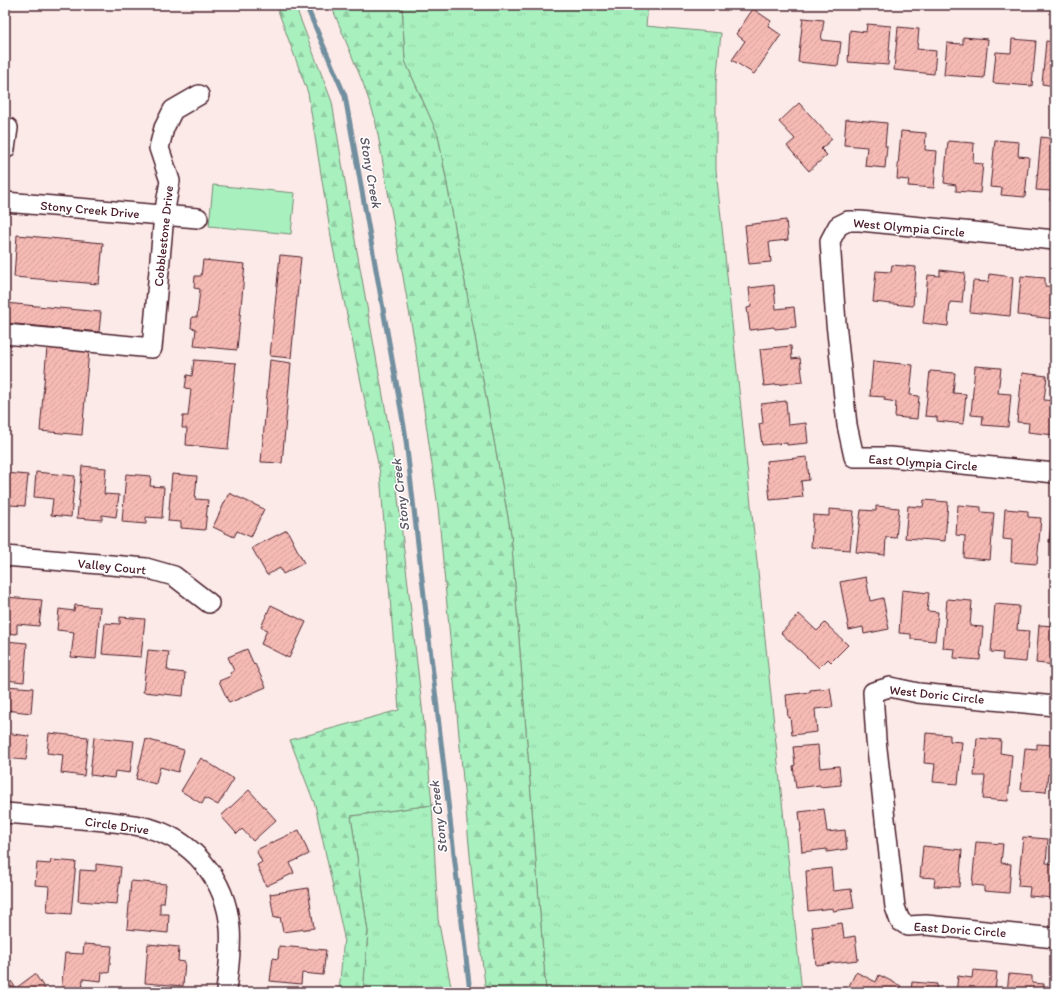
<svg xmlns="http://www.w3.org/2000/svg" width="1060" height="997" font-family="Itim,sans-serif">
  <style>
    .grass { fill: url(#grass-tufts); stroke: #798875 }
    .forest { fill: url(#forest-firs); stroke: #798875 }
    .green { fill: #a8f1bf; stroke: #798875 }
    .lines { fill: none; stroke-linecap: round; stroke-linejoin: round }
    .stream { stroke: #728f9f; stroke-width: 5 }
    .building { fill: url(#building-hatch); stroke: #4a1f2b }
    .street-casing { stroke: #4a1f2b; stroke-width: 22 }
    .street { stroke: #fff; stroke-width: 19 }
    .labels { text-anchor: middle; stroke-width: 3; stroke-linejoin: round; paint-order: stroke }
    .street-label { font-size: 13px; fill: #4a1f2b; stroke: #fff }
    .water-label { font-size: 14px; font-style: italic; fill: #5e5765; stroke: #fff }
  </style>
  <defs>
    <pattern id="grass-tufts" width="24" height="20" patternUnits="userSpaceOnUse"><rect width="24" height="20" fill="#a8f1bf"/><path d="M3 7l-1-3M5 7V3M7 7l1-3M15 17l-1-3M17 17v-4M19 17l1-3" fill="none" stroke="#92cea4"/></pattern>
    <pattern id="forest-firs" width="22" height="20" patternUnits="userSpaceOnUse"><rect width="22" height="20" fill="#a8f1bf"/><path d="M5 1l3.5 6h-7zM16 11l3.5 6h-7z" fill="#92cea4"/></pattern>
    <pattern id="building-hatch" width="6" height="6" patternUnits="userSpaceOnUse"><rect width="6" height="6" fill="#f6bab4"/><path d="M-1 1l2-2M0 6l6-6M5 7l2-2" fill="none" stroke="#d49f9b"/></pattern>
  </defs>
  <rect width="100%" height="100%" fill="#fceae8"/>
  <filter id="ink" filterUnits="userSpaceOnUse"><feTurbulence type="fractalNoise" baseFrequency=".025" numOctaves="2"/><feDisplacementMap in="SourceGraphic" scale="8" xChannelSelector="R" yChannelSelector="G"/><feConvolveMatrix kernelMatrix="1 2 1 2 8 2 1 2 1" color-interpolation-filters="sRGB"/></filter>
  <g filter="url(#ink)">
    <g class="grass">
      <path d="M 402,5 L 648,5 L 646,26 L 721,33 L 716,84 L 716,170 L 802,992 L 546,992 L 511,534 L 438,135 L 405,61 Z"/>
      <path d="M 432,805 L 438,919 L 452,992 L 363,992 L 368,932 L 351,816 Z"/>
    </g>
    <g class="forest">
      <path d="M 276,5 L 295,5 L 332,102 L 350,212 L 392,446 L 427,750 L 432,805 L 351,816 L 368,932 L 363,992 L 339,992 L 344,937 L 315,805 L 290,740 L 399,710 L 380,473 L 332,243 L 308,93 Z"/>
      <path d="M 331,5 L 402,5 L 405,61 L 438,135 L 511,534 L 546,992 L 486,992 L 473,888 L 438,507 L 414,339 L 375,118 L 363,83 Z"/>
    </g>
    <path class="green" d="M 213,185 L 295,193 L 291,234 L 209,226 Z"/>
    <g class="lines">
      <path class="stream" d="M 306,5 L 345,96 L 405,432 L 470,992"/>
    </g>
    <g class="building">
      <path d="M 753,9 L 771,21 L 768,26 L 781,35 L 754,74 L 732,60 L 745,41 L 736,34 Z"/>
      <path d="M 803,18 L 824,20 L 821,40 L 841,42 L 838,66 L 798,62 Z"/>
      <path d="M 867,24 L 891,26 L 888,65 L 848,62 L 850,30 L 866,32 Z"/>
      <path d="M 898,27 L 919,29 L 917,49 L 936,51 L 934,74 L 894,70 Z"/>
      <path d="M 963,37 L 988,39 L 984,78 L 944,75 L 947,43 L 963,44 Z"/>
      <path d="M 1012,39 L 1036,41 L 1032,86 L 993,83 L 996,52 L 1011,53 Z"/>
      <path d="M 1046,41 L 1055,42 L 1055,86 L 1042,84 Z"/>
      <path d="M 799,103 L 832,139 L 821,149 L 827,155 L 809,171 L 787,146 L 795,139 L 779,122 Z"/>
      <path d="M 846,119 L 887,123 L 885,146 L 887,146 L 885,168 L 865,166 L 867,147 L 844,145 Z"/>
      <path d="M 901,131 L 926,133 L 925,150 L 937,151 L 934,188 L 908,186 L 909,180 L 897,179 Z"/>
      <path d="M 1041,137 L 1055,139 L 1055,200 L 1050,200 L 1051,191 L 1036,190 Z"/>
      <path d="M 995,140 L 1019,142 L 1018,156 L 1029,157 L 1025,197 L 1001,195 L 1002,188 L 990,187 Z"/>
      <path d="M 948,141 L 974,143 L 973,163 L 983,164 L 980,193 L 956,191 L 956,185 L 944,183 Z"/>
      <path d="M 786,220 L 788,240 L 769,242 L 771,262 L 749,264 L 745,225 Z"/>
      <path d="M 17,235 L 103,243 L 99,284 L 14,277 Z"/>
      <path d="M 280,255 L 301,257 L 291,358 L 270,356 Z"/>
      <path d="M 203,260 L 245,264 L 237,350 L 194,346 L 196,329 L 191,328 L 192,317 L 197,317 L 200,289 L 194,288 L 195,276 L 201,276 Z"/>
      <path d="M 892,265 L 916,267 L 913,306 L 873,302 L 876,271 L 891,272 Z"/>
      <path d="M 940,270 L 965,273 L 962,303 L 950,302 L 948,326 L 923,323 L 928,275 L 940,276 Z"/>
      <path d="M 989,274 L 1013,277 L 1010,316 L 970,312 L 973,281 L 988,282 Z"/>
      <path d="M 1021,276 L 1045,278 L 1045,286 L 1055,287 L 1055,319 L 1018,315 Z"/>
      <path d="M 774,285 L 776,309 L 794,307 L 796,327 L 775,329 L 774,327 L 750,330 L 747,308 L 751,307 L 749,288 Z"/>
      <path d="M 5,303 L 101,312 L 99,332 L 5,323 Z"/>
      <path d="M 791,346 L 792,359 L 800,358 L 803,382 L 764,386 L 760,349 Z"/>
      <path d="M 47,347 L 89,350 L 82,435 L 40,431 Z"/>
      <path d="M 194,360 L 236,363 L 228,449 L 186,445 L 187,428 L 182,428 L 183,416 L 188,416 L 191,389 L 185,388 L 187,375 L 192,376 Z"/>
      <path d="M 270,360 L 291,363 L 282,463 L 261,462 Z"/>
      <path d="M 873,361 L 913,365 L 910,395 L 919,396 L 917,419 L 895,417 L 896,402 L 884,400 L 885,397 L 870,396 Z"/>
      <path d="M 975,366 L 1001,368 L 998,393 L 1011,394 L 1008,427 L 982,425 L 983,416 L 971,415 Z"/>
      <path d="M 930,371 L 955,373 L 953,393 L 966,394 L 963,424 L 937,421 L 937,417 L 925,416 Z"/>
      <path d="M 1022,373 L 1047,376 L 1044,400 L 1055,401 L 1054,435 L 1028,432 L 1029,423 L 1017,422 Z"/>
      <path d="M 786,401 L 788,425 L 806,423 L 808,443 L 787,445 L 787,443 L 762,445 L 759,424 L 763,423 L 761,404 Z"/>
      <path d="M 807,457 L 809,480 L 801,481 L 803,497 L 770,500 L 766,461 Z"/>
      <path d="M 82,466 L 106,468 L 104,494 L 119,495 L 116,517 L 102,515 L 102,520 L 77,518 Z"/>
      <path d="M 36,472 L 75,476 L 71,517 L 51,515 L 53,499 L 34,497 Z"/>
      <path d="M 5,473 L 28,475 L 25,506 L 10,505 L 10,512 L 5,512 Z"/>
      <path d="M 126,474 L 151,476 L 150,486 L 164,487 L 162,518 L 146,517 L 146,524 L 122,522 Z"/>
      <path d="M 172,474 L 197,476 L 195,499 L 208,500 L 205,530 L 181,528 L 181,522 L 168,521 Z"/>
      <path d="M 229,493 L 264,509 L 251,537 L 237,531 L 234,537 L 213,527 Z"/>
      <path d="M 924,500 L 948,502 L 945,541 L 905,538 L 908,506 L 923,507 Z"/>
      <path d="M 958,505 L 981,507 L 981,512 L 994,513 L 990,560 L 964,558 L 965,536 L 956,535 Z"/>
      <path d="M 876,506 L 899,508 L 896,538 L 886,537 L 885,555 L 856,552 L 861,510 L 876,511 Z"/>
      <path d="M 829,509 L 854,511 L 850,550 L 811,547 L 813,515 L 829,516 Z"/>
      <path d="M 1005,509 L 1028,511 L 1028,517 L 1041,518 L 1037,564 L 1011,562 L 1012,540 L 1003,539 Z"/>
      <path d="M 1052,513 L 1055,513 L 1055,543 L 1049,542 Z"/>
      <path d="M 287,530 L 304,563 L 283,574 L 280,568 L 267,575 L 252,548 Z"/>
      <path d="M 866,577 L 870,601 L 883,598 L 889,629 L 864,634 L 863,627 L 849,630 L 840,582 Z"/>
      <path d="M 902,590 L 929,593 L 927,611 L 938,612 L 935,641 L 911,639 L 911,634 L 899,633 Z"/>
      <path d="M 5,597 L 42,600 L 39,626 L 17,624 L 17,634 L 5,633 Z"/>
      <path d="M 947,599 L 972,601 L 970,626 L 983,627 L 980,660 L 954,658 L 955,649 L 943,648 Z"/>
      <path d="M 995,604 L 1019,606 L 1017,630 L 1029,631 L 1026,662 L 1002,660 L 1003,653 L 991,652 Z"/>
      <path d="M 75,605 L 100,607 L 96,659 L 71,657 L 74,632 L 57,630 L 59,609 L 74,611 Z"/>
      <path d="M 271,605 L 306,622 L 289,658 L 261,644 L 267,630 L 261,627 Z"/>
      <path d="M 799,614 L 817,631 L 825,623 L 848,645 L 831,662 L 828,659 L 819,668 L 781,633 Z"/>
      <path d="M 120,617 L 145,619 L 141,657 L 102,654 L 105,623 L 120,624 Z"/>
      <path d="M 1039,625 L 1055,626 L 1055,665 L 1036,663 Z"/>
      <path d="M 5,641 L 27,643 L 24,682 L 5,680 Z"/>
      <path d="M 247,649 L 254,665 L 255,664 L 266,687 L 229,703 L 219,681 L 231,676 L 230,673 L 234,671 L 228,657 Z"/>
      <path d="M 148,650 L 169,652 L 167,670 L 169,670 L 169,671 L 185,673 L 183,696 L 143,692 Z"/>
      <path d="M 5,686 L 33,688 L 31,713 L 6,710 L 5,717 Z"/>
      <path d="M 830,688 L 833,707 L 815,709 L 817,732 L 792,735 L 790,717 L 788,718 L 786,695 L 810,692 L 810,690 Z"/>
      <path d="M 5,733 L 29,736 L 26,760 L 5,758 Z"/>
      <path d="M 49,733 L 88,737 L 84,776 L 61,773 L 63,755 L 47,753 Z"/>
      <path d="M 926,733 L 950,735 L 950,741 L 962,742 L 958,784 L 933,782 L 935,764 L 924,763 Z"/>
      <path d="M 94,737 L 134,741 L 130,773 L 115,771 L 114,778 L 90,775 Z"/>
      <path d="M 977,738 L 1001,740 L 1000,753 L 1012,755 L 1008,801 L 983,799 L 985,776 L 974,776 Z"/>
      <path d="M 146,739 L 184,750 L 178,772 L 160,767 L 156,784 L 136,779 Z"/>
      <path d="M 1037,744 L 1055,745 L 1055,775 L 1048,774 L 1046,792 L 1021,790 L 1025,748 L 1037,749 Z"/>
      <path d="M 818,745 L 820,768 L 839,766 L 841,785 L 820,787 L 820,785 L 796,788 L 793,766 L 795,765 L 793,747 Z"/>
      <path d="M 201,758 L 234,779 L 218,805 L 205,798 L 202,804 L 181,791 Z"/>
      <path d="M 249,790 L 276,820 L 253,841 L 242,829 L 237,834 L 221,816 Z"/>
      <path d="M 824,809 L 827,832 L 845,830 L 847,849 L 827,852 L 827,849 L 802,852 L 800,830 L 801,830 L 799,812 Z"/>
      <path d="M 299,830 L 309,854 L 290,863 L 294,873 L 266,886 L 257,865 L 262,862 L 256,850 Z"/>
      <path d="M 1023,837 L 1048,839 L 1046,863 L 1055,864 L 1055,898 L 1029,896 L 1030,887 L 1018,886 Z"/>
      <path d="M 976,842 L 1003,844 L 1001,863 L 1011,864 L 1009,893 L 984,891 L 984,886 L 972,885 Z"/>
      <path d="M 923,846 L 962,850 L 959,887 L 934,886 L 935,878 L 920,877 Z"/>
      <path d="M 51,860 L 76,862 L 71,914 L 47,912 L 49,886 L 35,885 L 37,863 L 50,864 Z"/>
      <path d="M 96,864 L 121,867 L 117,904 L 78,901 L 80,870 L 96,871 Z"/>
      <path d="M 831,868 L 833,891 L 851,889 L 854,908 L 833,911 L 833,908 L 808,911 L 806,889 L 807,889 L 806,871 Z"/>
      <path d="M 131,881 L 166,884 L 164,903 L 160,903 L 160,914 L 169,914 L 168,933 L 127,929 Z"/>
      <path d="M 308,888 L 314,928 L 283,932 L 280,917 L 274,918 L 270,894 Z"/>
      <path d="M 842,923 L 844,938 L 855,936 L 858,960 L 816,965 L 812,927 Z"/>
      <path d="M 84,944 L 112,946 L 109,973 L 102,972 L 101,981 L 83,979 L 82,992 L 61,992 L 65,953 L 83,954 Z"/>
      <path d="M 148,944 L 179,947 L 178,961 L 185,962 L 183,986 L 145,983 Z"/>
      <path d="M 279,946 L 326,950 L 323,975 L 302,973 L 301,984 L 270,981 L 273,958 L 278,959 Z"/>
      <path d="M 973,970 L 997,972 L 995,992 L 956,992 L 958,976 L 972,978 Z"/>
      <path d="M 856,972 L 876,982 L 879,975 L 901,986 L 898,992 L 846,992 Z"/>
      <path d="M 35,974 L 47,992 L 5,992 L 5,979 L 8,977 L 16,988 Z"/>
      <path d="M 1009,974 L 1032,976 L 1032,983 L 1044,984 L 1043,992 L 1007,992 Z"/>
      <path d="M 912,982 L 937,984 L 936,990 L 948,991 L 948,992 L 911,992 Z"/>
      <path d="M 272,988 L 310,992 L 272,992 Z"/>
    </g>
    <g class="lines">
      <g class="street-casing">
        <g id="street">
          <path d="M 5,149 L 8,128"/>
          <path d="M 5,202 L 198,218"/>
          <path d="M 1055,240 L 860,221 L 848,221 L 838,226 L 830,241 L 836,323 L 847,425 L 854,457 L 890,457 L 1055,473"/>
          <path d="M 5,334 L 152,348 L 164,215 L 170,181 L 159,148 L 164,128 L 173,110 L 199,95"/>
          <path d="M 5,556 L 146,568 L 174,576 L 209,603"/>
          <path d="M 1055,706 L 918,693 L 890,687 L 873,692 L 876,740 L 895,907 L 900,921 L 908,926 L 926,925 L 1055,938"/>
          <path d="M 5,813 C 30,815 55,817 81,819 C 102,821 123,822 144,827 C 193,838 226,880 230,928 C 232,949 228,971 226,992"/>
        </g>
      </g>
      <use href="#street" class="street"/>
    </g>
  </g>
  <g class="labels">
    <g class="street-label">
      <text transform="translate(90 209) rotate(5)" y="5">Stony Creek Drive</text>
      <text transform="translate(909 227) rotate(5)" y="5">West Olympia Circle</text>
      <text transform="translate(163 236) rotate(-84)" y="5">Cobblestone Drive</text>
      <text transform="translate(923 462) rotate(4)" y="5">East Olympia Circle</text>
      <text transform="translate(112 566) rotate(6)" y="5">Valley Court</text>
      <text transform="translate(937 694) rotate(6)" y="5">West Doric Circle</text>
      <text transform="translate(117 825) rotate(8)" y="5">Circle Drive</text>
      <text transform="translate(960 929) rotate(4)" y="5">East Doric Circle</text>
    </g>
    <g class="water-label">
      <text transform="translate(371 172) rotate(80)" y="5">Stony Creek</text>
      <text transform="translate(400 495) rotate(-97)" y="5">Stony Creek</text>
      <text transform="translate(438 817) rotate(-97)" y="5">Stony Creek</text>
    </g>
  </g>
  <rect width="1060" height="997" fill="none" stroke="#fff" stroke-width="20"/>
  <rect x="10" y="10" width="1040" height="977" fill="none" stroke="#4a1f2b" stroke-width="1.5" filter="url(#ink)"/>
</svg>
